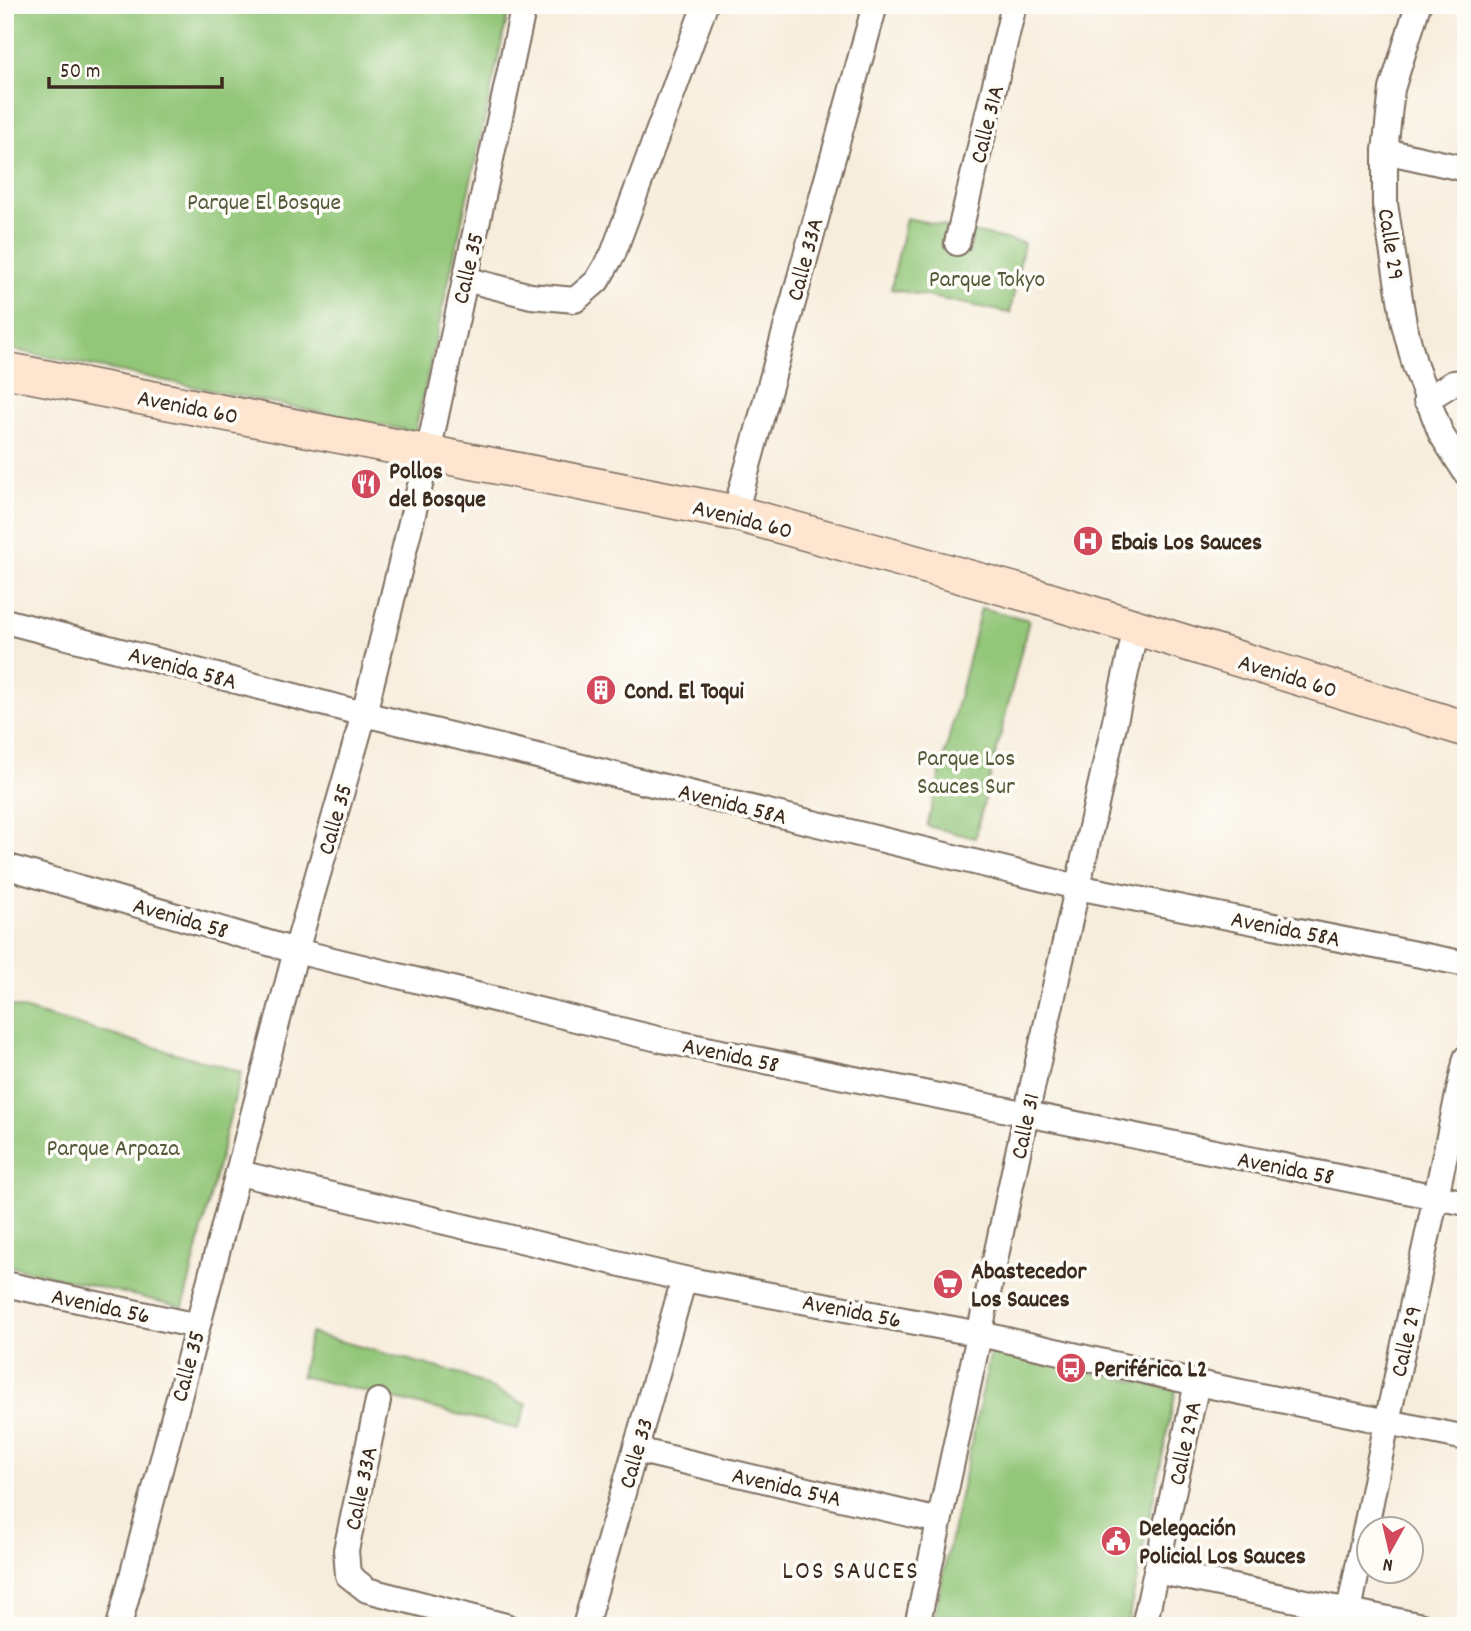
<svg xmlns="http://www.w3.org/2000/svg" width="1471" height="1631" font-family="Dekko,sans-serif">
  <style>
    .green { fill: #92c678; stroke: #66784b; stroke-width: 2 }
    .lines { fill: none; stroke-linecap: round; stroke-linejoin: round }
    .street-casing { stroke: #7d6e60; stroke-width: 28 }
    .secondary-casing { stroke: #7d6e60; stroke-width: 38 }
    .street { stroke: #fff; stroke-width: 24 }
    .secondary { stroke: #fde5d0; stroke-width: 35 }
    .labels { text-anchor: middle; stroke-width: 7; stroke-linejoin: round; paint-order: stroke }
    .street-label { font-size: 24px; fill: #3b2a1e; stroke: #fdfcf7 }
    .park-label { font-size: 24px; fill: #555939; stroke: #fdfcf7 }
    .poi-label { font-size: 24px; font-weight: bold; fill: #3b2a1e; stroke: #fdfcf7; text-anchor: start }
    .neighbourhood-label { font-size: 26px; letter-spacing: 2px; fill: #3b2a1e; stroke: #fdfcf7 }
  </style>
  <rect width="100%" height="100%" fill="#fdfcf7"/>
  <filter id="ink" filterUnits="userSpaceOnUse"><feTurbulence type="fractalNoise" baseFrequency=".0143" numOctaves="2"/><feDisplacementMap in="SourceGraphic" scale="14" xChannelSelector="R" yChannelSelector="G"/><feConvolveMatrix kernelMatrix="1 2 1 2 8 2 1 2 1" color-interpolation-filters="sRGB"/></filter>
  <filter id="wash" filterUnits="userSpaceOnUse"><feTurbulence type="fractalNoise" baseFrequency=".00686" numOctaves="4" result="noise"/><feDisplacementMap in="SourceGraphic" scale="28" xChannelSelector="R" yChannelSelector="G"/><feGaussianBlur stdDeviation="1.57" result="paint"/><feColorMatrix in="noise" values="0 0 0 0 0 0 0 0 0 0 0 0 0 0 0 0 0 1.4 0 .05"/><feComposite in="paint" operator="in"/></filter>
  <g filter="url(#wash)">
    <rect width="100%" height="100%" fill="#f7eddc"/>
    <g class="green">
      <path d="M 5,5 L 510,5 L 415,432 L 5,348 Z"/>
      <path d="M 906,218 L 946,226 L 941,248 L 969,254 L 973,232 L 1024,243 L 1010,313 L 891,289 Z"/>
      <path d="M 981,608 L 1029,620 L 975,838 L 927,826 Z"/>
      <path d="M 5,1004 L 241,1072 L 183,1307 L 5,1265 Z"/>
      <path d="M 310,1333 L 461,1374 L 527,1405 L 518,1429 L 301,1376 Z"/>
      <path d="M 991,1351 L 1176,1390 L 1127,1626 L 932,1626 Z"/>
    </g>
  </g>
  <g filter="url(#ink)">
    <g class="lines">
      <g class="street-casing">
        <g id="street">
          <path d="M 1418,5 L 1392,89 L 1385,151 L 1385,204 L 1404,324 L 1415,366 L 1441,434 L 1466,473"/>
          <path d="M 1385,151 L 1466,169"/>
          <path d="M 957,243 L 1014,5"/>
          <path d="M 465,279 L 531,296 L 575,300 L 597,281 L 613,254 L 705,5"/>
          <path d="M 1426,400 L 1453,383 L 1466,382"/>
          <path d="M 735,513 L 875,5"/>
          <path d="M 5,621 L 364,714 L 1077,887 L 1466,964"/>
          <path d="M 5,866 L 296,951 L 662,1040 L 1466,1203"/>
          <path d="M 239,1173 L 684,1279 L 980,1334 L 1197,1383 L 1466,1438"/>
          <path d="M 5,1284 L 197,1326"/>
          <path d="M 378,1401 L 346,1550 L 348,1575 L 367,1590 L 506,1626"/>
          <path d="M 636,1450 L 939,1521"/>
          <path d="M 1156,1571 L 1422,1626"/>
          <path d="M 119,1626 L 296,951 L 364,714 L 428,453 L 524,5"/>
          <path d="M 585,1626 L 684,1279"/>
          <path d="M 917,1626 L 1026,1115 L 1136,628"/>
          <path d="M 1144,1626 L 1197,1383"/>
          <path d="M 1346,1626 L 1387,1422 L 1466,1058"/>
        </g>
      </g>
      <g class="secondary-casing">
        <path id="secondary" d="M 5,370 L 735,513 L 1031,595 L 1466,729"/>
      </g>
      <use href="#street" class="street"/>
      <use href="#secondary" class="secondary"/>
    </g>
  </g>
  <defs>
    <g id="restaurant-disc" transform="scale(1.575)"><circle r="9.5" fill="#d1495b" stroke="#fdfcf7"/><path d="M-5-6h1v4h1v-4h1v4h1v-4h1v5L-1.5 .5V6h-2V.5L-5-1ZM5-6V6H3V1.5H1.5Q1.5-4 5-6Z" fill="#fff"/></g>
    <g id="hospital-disc" transform="scale(1.575)"><circle r="9.5" fill="#d1495b" stroke="#fdfcf7"/><path d="M-5-5h3v3.5h4V-5h3V5h-3V1.5h-4V5h-3Z" fill="#fff"/></g>
    <g id="building-disc" transform="scale(1.575)"><circle r="9.5" fill="#d1495b" stroke="#fdfcf7"/><path d="M-4-6H4V6H1V3H-1V6H-4ZM-2.5-4.3h1.7v1.8h-1.7ZM.8-4.3h1.7v1.8H.8ZM-2.5-1h1.7V.8h-1.7ZM.8-1h1.7V.8H.8Z" fill="#fff"/></g>
    <g id="supermarket-disc" transform="scale(1.575)"><circle r="9.5" fill="#d1495b" stroke="#fdfcf7"/><path d="M-6-5.5h2.5l.6 2H6L4.5 2H-2.5L-4.4-4H-6ZM-1.5 3.2a1.3 1.3 0 1 0 .1 0ZM3 3.2a1.3 1.3 0 1 0 .1 0Z" fill="#fff"/></g>
    <g id="bus-disc" transform="scale(1.575)"><circle r="9.5" fill="#d1495b" stroke="#fdfcf7"/><path d="M-5-6H5V4H4V6H2V4H-2V6H-4V4H-5ZM-3.5-4V0h7V-4ZM-3.5 1.2v1.5H-2V1.2ZM2 1.2v1.5H3.5V1.2Z" fill="#fff"/></g>
    <g id="civic-disc" transform="scale(1.575)"><circle r="9.5" fill="#d1495b" stroke="#fdfcf7"/><path d="M-.6-6.5H3V-4.5H.6V-3L4-1V1h2V6H-6V1h2V-1L-.6-3ZM-1.2 2.5V6h2.4V2.5Z" fill="#fff"/></g>
  </defs>
  <g fill-rule="evenodd">
    <use href="#restaurant-disc" x="366" y="484"/>
    <use href="#hospital-disc" x="1088" y="541"/>
    <use href="#building-disc" x="601" y="690"/>
    <use href="#supermarket-disc" x="948" y="1284"/>
    <use href="#bus-disc" x="1071" y="1368"/>
    <use href="#civic-disc" x="1116" y="1541"/>
  </g>
  <g class="labels">
    <g class="street-label">
      <text transform="translate(986 124) rotate(-76)" y="8">Calle 31A</text>
      <text transform="translate(1392 244) rotate(81)" y="8">Calle 29</text>
      <text transform="translate(804 259) rotate(-75)" y="8">Calle 33A</text>
      <text transform="translate(467 268) rotate(-77)" y="8">Calle 35</text>
      <text transform="translate(188 406) rotate(11)" y="8">Avenida 60</text>
      <text transform="translate(743 518) rotate(14)" y="8">Avenida 60</text>
      <text transform="translate(183 667) rotate(15)" y="8">Avenida 58A</text>
      <text transform="translate(1288 675) rotate(17)" y="8">Avenida 60</text>
      <text transform="translate(733 803) rotate(14)" y="8">Avenida 58A</text>
      <text transform="translate(334 819) rotate(-74)" y="8">Calle 35</text>
      <text transform="translate(181 917) rotate(16)" y="8">Avenida 58</text>
      <text transform="translate(1286 928) rotate(11)" y="8">Avenida 58A</text>
      <text transform="translate(731 1054) rotate(12)" y="8">Avenida 58</text>
      <text transform="translate(1024 1126) rotate(-78)" y="8">Calle 31</text>
      <text transform="translate(1286 1167) rotate(11)" y="8">Avenida 58</text>
      <text transform="translate(101 1305) rotate(12)" y="8">Avenida 56</text>
      <text transform="translate(852 1310) rotate(11)" y="8">Avenida 56</text>
      <text transform="translate(1405 1341) rotate(-77)" y="8">Calle 29</text>
      <text transform="translate(187 1366) rotate(-75)" y="8">Calle 35</text>
      <text transform="translate(1184 1443) rotate(-78)" y="8">Calle 29A</text>
      <text transform="translate(635 1453) rotate(-74)" y="8">Calle 33</text>
      <text transform="translate(787 1486) rotate(13)" y="8">Avenida 54A</text>
      <text transform="translate(360 1488) rotate(-78)" y="8">Calle 33A</text>
    </g>
    <g class="park-label">
      <text x="264" y="209">Parque El Bosque</text>
      <text x="987" y="286">Parque Tokyo</text>
      <text x="966" y="765">Parque Los<tspan x="966" dy="28">Sauces Sur</tspan></text>
      <text x="113" y="1155">Parque Arpaza</text>
    </g>
    <g class="poi-label">
      <text x="389" y="478">Pollos<tspan x="389" dy="28">del Bosque</tspan></text>
      <text x="1111" y="549">Ebais Los Sauces</text>
      <text x="624" y="698">Cond. El Toqui</text>
      <text x="971" y="1278">Abastecedor<tspan x="971" dy="28">Los Sauces</tspan></text>
      <text x="1094" y="1376">Periférica L2</text>
      <text x="1139" y="1535">Delegación<tspan x="1139" dy="28">Policial Los Sauces</tspan></text>
    </g>
    <g class="neighbourhood-label">
      <text x="851" y="1578">LOS SAUCES</text>
    </g>
  </g>
  <rect width="1471" height="1631" fill="none" stroke="#fdfcf7" stroke-width="28"/>
  <g transform="translate(1390 1550) rotate(188)"><circle r="33" fill="#fdfcf7" stroke="#afa8a0" stroke-width="2"/>
  <path d="M0-5L12 26L0 18L-12 26Z" fill="#d1495b"/>
  <text y="-10" font-size="19" font-weight="bold" text-anchor="middle" fill="#3b2a1e">N</text>
  </g>
  <path d="M49 77v10h173v-10" fill="none" stroke="#3b2a1e" stroke-width="3.5"/>
  <text x="60" y="77" font-size="21" fill="#3b2a1e" stroke="#fdfcf7" stroke-width="5" paint-order="stroke">50 m</text>
</svg>
